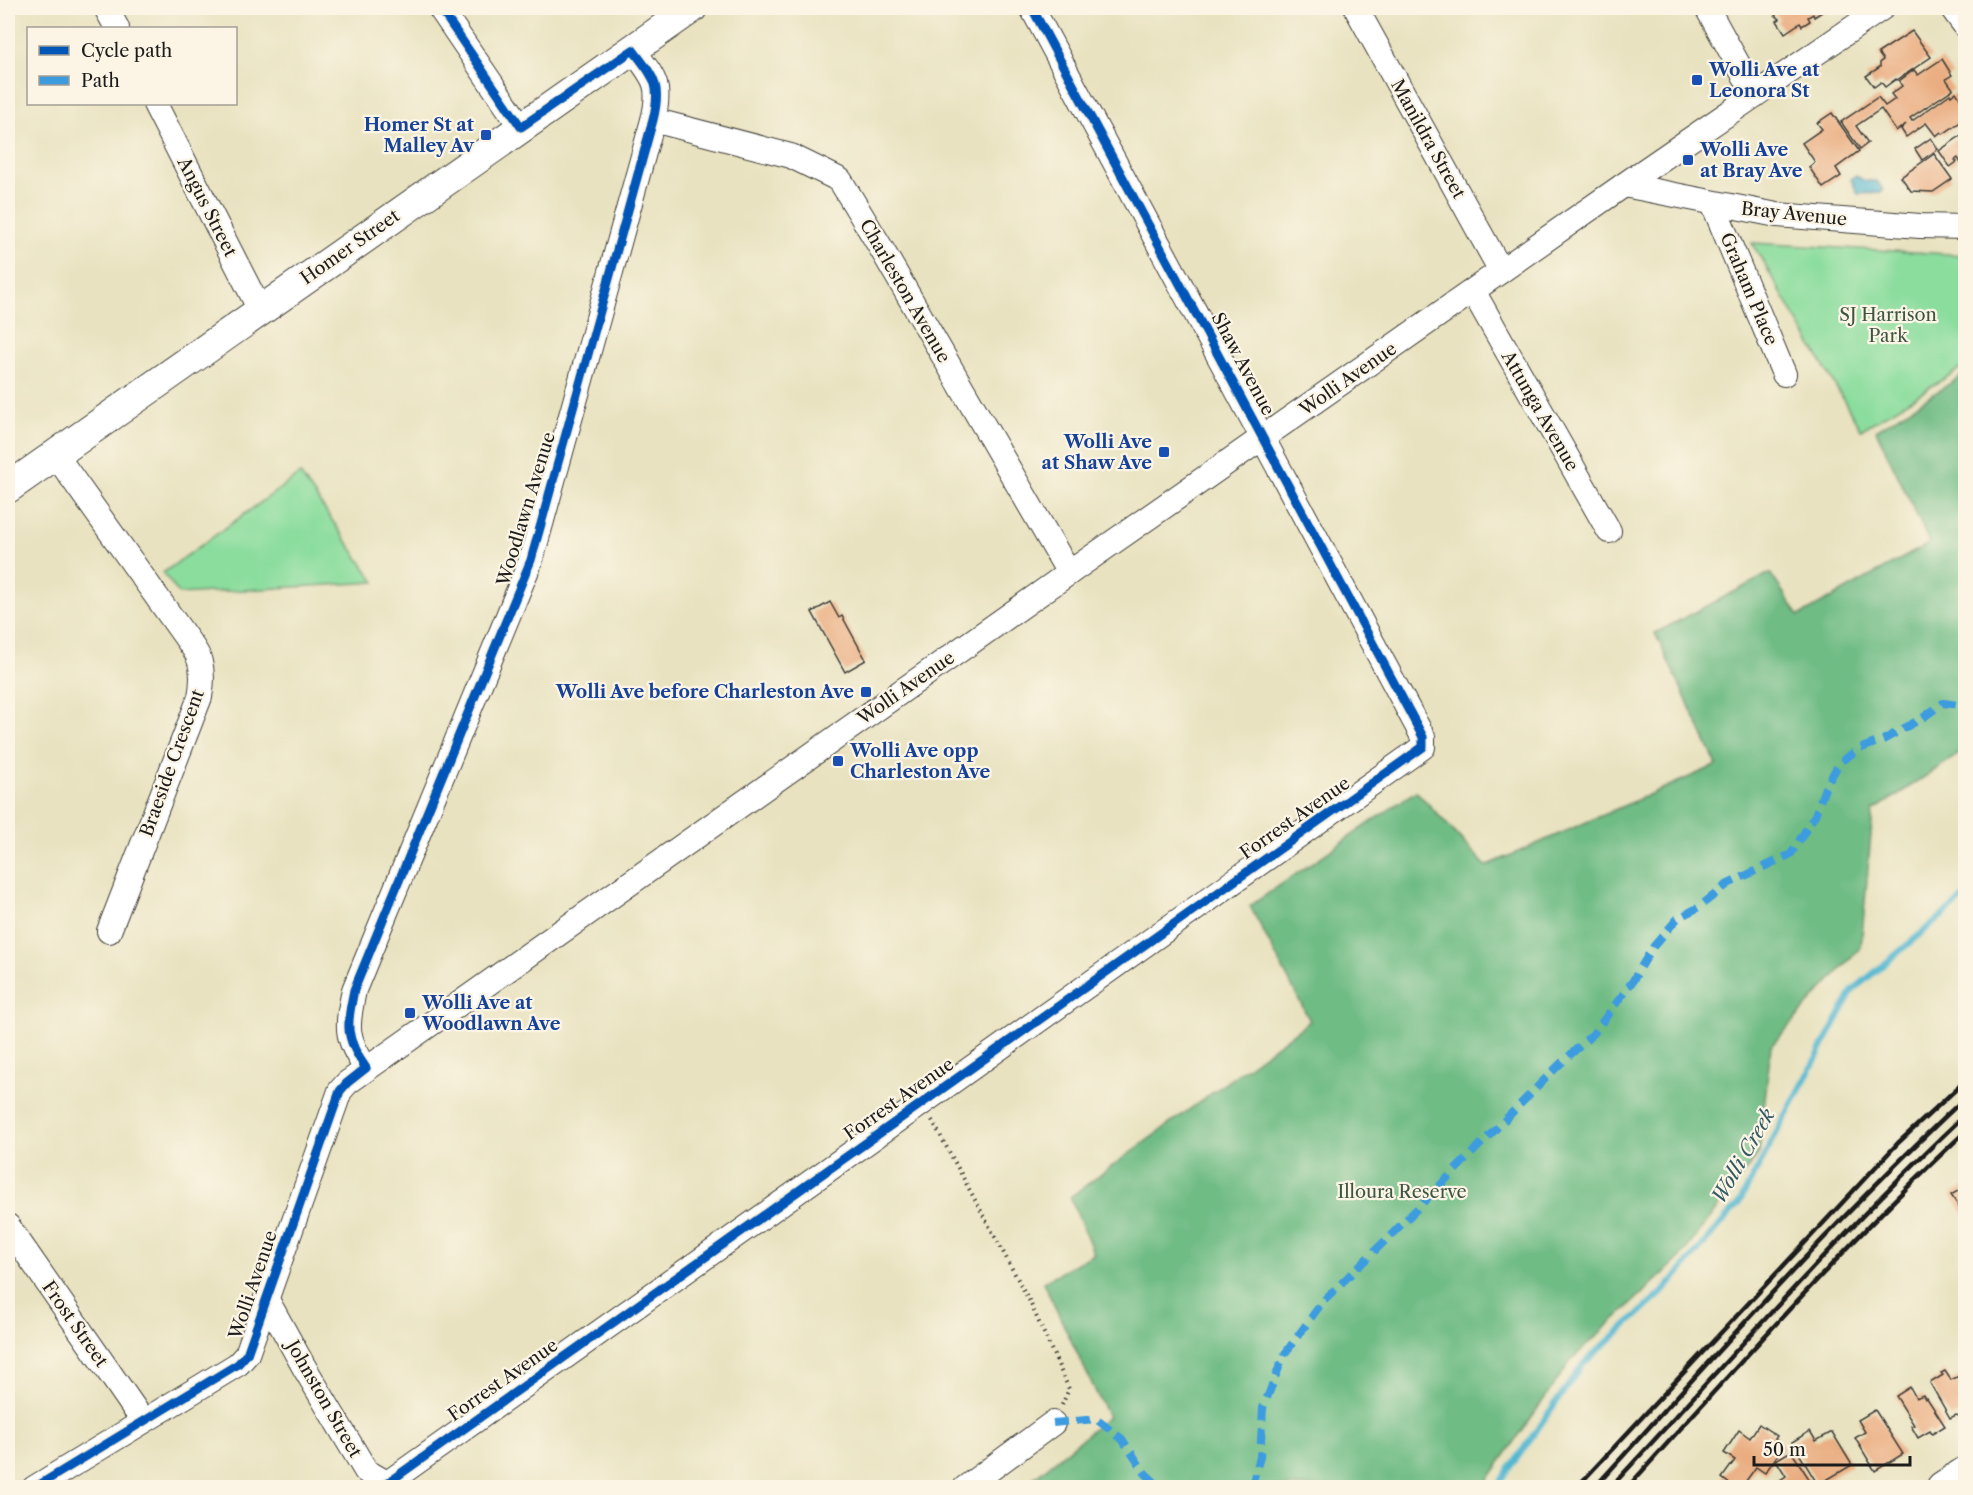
<svg xmlns="http://www.w3.org/2000/svg" width="1973" height="1495" font-family="'Libre Caslon Text',serif">
  <style>
    .green { fill: #8bdd9e; stroke: #547c5d; stroke-width: 1.5 }
    .forest { fill: #70bc85; stroke: #466c50; stroke-width: 1.5 }
    .water { fill: #52b7d1; stroke: #376a76; stroke-width: 1.5 }
    .lines { fill: none; stroke-linecap: round; stroke-linejoin: round }
    .stream { stroke: #52b7d1; stroke-width: 6 }
    .building { fill: #eaad81 }
    .minor-casing { stroke: #3b3a35; stroke-width: 26 }
    .tertiary-casing { stroke: #3b3a35; stroke-width: 32 }
    .secondary-casing { stroke: #3b3a35; stroke-width: 35 }
    .path { stroke: #3b3a35; stroke-width: 4; stroke-dasharray: 1.5 4.5; stroke-linecap: butt }
    .minor { stroke: #fff; stroke-width: 24 }
    .tertiary { stroke: #fff; stroke-width: 30 }
    .secondary { stroke: #fff; stroke-width: 33 }
    .rail { stroke: #1c1c1c; stroke-width: 4.5 }
    .quiet { stroke: #3c9bdf; stroke-width: 8; stroke-dasharray: 15 8; stroke-linecap: butt }
    .cycleway-casing { stroke: #fcf5e5; stroke-width: 13 }
    .cycleway { stroke: #0057b8; stroke-width: 9 }
    .transit-dot { fill: #1a4fb4; stroke: #fcf5e5; stroke-width: 2 }
    .labels { text-anchor: middle; stroke-width: 4.5; stroke-linejoin: round; paint-order: stroke }
    .transit-label { font-size: 18px; font-weight: bold; fill: #164399; stroke: #fcf5e5; text-anchor: start }
    .street-label { font-size: 18px; fill: #1c1c1c; stroke: #fcf5e5 }
    .park-label { font-size: 18px; fill: #3d5643; stroke: #fcf5e5 }
    .water-label { font-size: 20px; font-style: italic; fill: #325a64; stroke: #fcf5e5 }
  </style>
  <rect width="100%" height="100%" fill="#fcf5e5"/>
  <filter id="ink" filterUnits="userSpaceOnUse"><feTurbulence type="fractalNoise" baseFrequency=".0167" numOctaves="2"/><feDisplacementMap in="SourceGraphic" scale="12" xChannelSelector="R" yChannelSelector="G"/><feConvolveMatrix kernelMatrix="1 2 1 2 8 2 1 2 1" color-interpolation-filters="sRGB"/></filter>
  <filter id="wash" filterUnits="userSpaceOnUse"><feTurbulence type="fractalNoise" baseFrequency=".008" numOctaves="4" result="noise"/><feDisplacementMap in="SourceGraphic" scale="24" xChannelSelector="R" yChannelSelector="G"/><feGaussianBlur stdDeviation="1.35" result="paint"/><feColorMatrix in="noise" values="0 0 0 0 0 0 0 0 0 0 0 0 0 0 0 0 0 1.4 0 .05"/><feComposite in="paint" operator="in"/></filter>
  <g filter="url(#wash)">
    <rect width="100%" height="100%" fill="#e8e2c0"/>
    <g class="green">
      <path d="M 1752,243 L 1965,255 L 1965,366 L 1861,430 Z"/>
      <path d="M 300,474 L 375,582 L 179,594 L 163,573 Z"/>
    </g>
    <path class="forest" d="M 1965,374 L 1965,750 L 1873,811 L 1861,947 L 1771,1046 L 1759,1153 L 1679,1259 L 1572,1359 L 1483,1487 L 1023,1487 L 1108,1417 L 1043,1282 L 1094,1254 L 1070,1197 L 1310,1021 L 1250,906 L 1416,791 L 1486,866 L 1717,765 L 1655,633 L 1770,573 L 1799,616 L 1930,543 L 1876,430 Z"/>
    <path class="water" d="M 1856,176 L 1865,181 L 1877,181 L 1883,190 L 1881,193 L 1858,194 L 1851,179 Z"/>
    <g class="lines">
      <path class="stream" d="M 1496,1488 L 1583,1364 L 1662,1293 L 1739,1203 L 1853,990 L 1966,896"/>
    </g>
    <g id="blocks">
      <g class="building">
        <path d="M 1775,8 L 1823,8 L 1820,9 L 1822,12 L 1814,17 L 1813,14 L 1808,17 L 1810,21 L 1802,26 L 1800,23 L 1785,33 L 1777,21 L 1780,19 L 1775,15 L 1773,9 Z"/>
        <path d="M 1912,31 L 1931,57 L 1897,80 L 1896,79 L 1885,87 L 1881,82 L 1874,87 L 1866,76 L 1880,67 L 1880,62 L 1883,60 L 1878,53 Z"/>
        <path d="M 1942,59 L 1952,75 L 1946,79 L 1953,89 L 1910,118 L 1912,121 L 1950,94 L 1951,96 L 1956,92 L 1963,103 L 1966,103 L 1966,118 L 1943,134 L 1941,132 L 1936,136 L 1926,123 L 1906,137 L 1901,129 L 1906,124 L 1896,131 L 1881,109 L 1856,126 L 1868,143 L 1860,149 L 1841,122 L 1878,97 L 1885,106 L 1895,99 L 1891,94 L 1902,86 L 1899,81 L 1914,70 L 1918,75 Z"/>
        <path d="M 1832,113 L 1859,151 L 1836,168 L 1841,176 L 1823,188 L 1809,167 L 1815,162 L 1802,143 L 1822,129 L 1817,123 Z"/>
        <path d="M 1966,132 L 1966,167 L 1964,168 L 1958,158 L 1955,160 L 1957,162 L 1950,167 L 1939,151 Z"/>
        <path d="M 1931,138 L 1938,149 L 1922,160 L 1915,149 Z"/>
        <path d="M 1934,154 L 1952,179 L 1933,192 L 1911,191 L 1901,177 Z"/>
        <path d="M 830,602 L 839,618 L 842,616 L 866,660 L 845,672 L 812,612 Z"/>
        <path d="M 1966,1186 L 1966,1217 L 1951,1195 Z"/>
        <path d="M 1945,1371 L 1951,1380 L 1959,1376 L 1966,1387 L 1966,1415 L 1962,1417 L 1956,1415 L 1950,1418 L 1930,1383 L 1943,1375 L 1941,1373 Z"/>
        <path d="M 1910,1387 L 1916,1398 L 1923,1395 L 1925,1399 L 1927,1398 L 1945,1426 L 1932,1434 L 1930,1431 L 1918,1438 L 1911,1426 L 1914,1425 L 1896,1396 Z"/>
        <path d="M 1875,1410 L 1903,1454 L 1875,1471 L 1855,1438 L 1865,1432 L 1858,1420 Z"/>
        <path d="M 1759,1424 L 1777,1436 L 1775,1439 L 1784,1446 L 1765,1473 L 1756,1467 L 1741,1488 L 1735,1488 L 1722,1478 L 1735,1460 L 1724,1453 L 1739,1430 L 1750,1438 Z"/>
        <path d="M 1810,1431 L 1816,1441 L 1832,1432 L 1852,1465 L 1818,1485 L 1792,1442 Z"/>
        <path d="M 1791,1451 L 1815,1488 L 1768,1488 L 1786,1476 L 1776,1460 Z"/>
      </g>
    </g>
  </g>
  <g filter="url(#ink)">
    <use href="#blocks" fill-opacity="0" stroke="#3b3a35" stroke-width="1.5"/>
    <g class="lines">
      <g class="minor-casing">
        <g id="minor">
          <path d="M 106,8 L 117,28"/>
          <path d="M 440,8 L 521,127"/>
          <path d="M 1356,8 L 1501,271"/>
          <path d="M 1707,8 L 1755,95"/>
          <path d="M 1952,8 L 1966,27"/>
          <path d="M 155,104 L 260,310"/>
          <path d="M 653,120 L 791,156 L 840,180 L 881,248 L 1069,573"/>
          <path d="M 1624,185 L 1777,215 L 1920,226 L 1966,227"/>
          <path d="M 1713,204 L 1784,374"/>
          <path d="M 1473,291 L 1609,531"/>
          <path d="M 55,454 L 194,649 C 204,663 203,681 200,697 L 109,931"/>
          <path d="M 366,1068 C 344,1037 347,1025 354,990 L 531,560 L 653,120 C 662,84 654,78 633,50"/>
          <path d="M 8,1226 L 143,1421"/>
          <path d="M 266,1298 L 304,1367 L 366,1471 L 395,1488"/>
          <path d="M 386,1484 L 1423,747 L 1423,737 L 1032,8"/>
          <path d="M 34,1488 L 238,1364 L 247,1354 L 340,1091 L 347,1083 L 1069,573 L 1631,180 L 1882,8"/>
          <path d="M 965,1488 L 1053,1423"/>
        </g>
      </g>
      <g class="tertiary-casing">
        <path id="tertiary" d="M 8,488 L 692,8"/>
      </g>
      <g class="secondary-casing">
        <path id="secondary" d="M 1943,1488 L 1966,1473"/>
      </g>
      <path class="path" d="M 932,1120 L 1029,1300 L 1069,1389 L 1062,1405"/>
      <use href="#minor" class="minor"/>
      <use href="#tertiary" class="tertiary"/>
      <use href="#secondary" class="secondary"/>
      <g class="rail">
        <path d="M 1576,1488 L 1898,1143 L 1966,1080"/>
        <path d="M 1594,1488 C 1715,1355 1834,1220 1966,1097"/>
        <path d="M 1610,1488 C 1727,1362 1840,1232 1966,1114"/>
        <path d="M 1627,1488 C 1737,1366 1846,1243 1966,1131"/>
      </g>
      <g class="quiet">
        <path d="M 1053,1423 L 1096,1419 L 1122,1439 L 1145,1473 L 1161,1488"/>
        <path d="M 1251,1488 L 1260,1457 L 1263,1408 L 1284,1355 L 1324,1300 L 1391,1235 L 1558,1066 L 1594,1033 L 1632,982 L 1653,947 L 1677,919 L 1699,907 L 1728,884 L 1791,854 L 1815,815 L 1825,788 L 1840,762 L 1859,749 L 1883,740 L 1924,717 L 1943,703 L 1966,706"/>
      </g>
      <g class="cycleway-casing">
        <g id="cycleway">
          <path d="M 386,1484 L 1423,747 L 1423,737 L 1032,8"/>
          <path d="M 34,1488 L 238,1364 L 247,1354 L 340,1091 L 347,1083 L 366,1068 C 344,1037 347,1025 354,990 L 531,560 L 653,120 C 662,84 654,78 633,50 L 521,127 L 440,8"/>
        </g>
      </g>
      <use href="#cycleway" class="cycleway"/>
    </g>
  </g>
  <g class="transit-dot">
    <rect x="1691" y="74" width="12" height="12" rx="3"/>
    <rect x="480" y="129" width="12" height="12" rx="3"/>
    <rect x="1682" y="154" width="12" height="12" rx="3"/>
    <rect x="1158" y="446" width="12" height="12" rx="3"/>
    <rect x="860" y="686" width="12" height="12" rx="3"/>
    <rect x="832" y="755" width="12" height="12" rx="3"/>
    <rect x="404" y="1007" width="12" height="12" rx="3"/>
  </g>
  <g class="labels">
    <g class="transit-label">
      <text x="1709" y="76">Wolli Ave at<tspan x="1709" dy="21">Leonora St</tspan></text>
      <text x="474" y="131" text-anchor="end">Homer St at<tspan x="474" dy="21">Malley Av</tspan></text>
      <text x="1700" y="156">Wolli Ave<tspan x="1700" dy="21">at Bray Ave</tspan></text>
      <text x="1152" y="448" text-anchor="end">Wolli Ave<tspan x="1152" dy="21">at Shaw Ave</tspan></text>
      <text x="854" y="698" text-anchor="end">Wolli Ave before Charleston Ave</text>
      <text x="850" y="757">Wolli Ave opp<tspan x="850" dy="21">Charleston Ave</tspan></text>
      <text x="422" y="1009">Wolli Ave at<tspan x="422" dy="21">Woodlawn Ave</tspan></text>
    </g>
    <g class="street-label">
      <text transform="translate(1428 139) rotate(61)" y="6">Manildra Street</text>
      <text transform="translate(207 207) rotate(63)" y="6">Angus Street</text>
      <text transform="translate(1794 214) rotate(6)" y="6">Bray Avenue</text>
      <text transform="translate(350 247) rotate(-35)" y="6">Homer Street</text>
      <text transform="translate(1749 289) rotate(67)" y="6">Graham Place</text>
      <text transform="translate(905 291) rotate(60)" y="6">Charleston Avenue</text>
      <text transform="translate(1243 364) rotate(62)" y="6">Shaw Avenue</text>
      <text transform="translate(1348 379) rotate(-35)" y="6">Wolli Avenue</text>
      <text transform="translate(1540 411) rotate(60)" y="6">Attunga Avenue</text>
      <text transform="translate(526 509) rotate(-73)" y="6">Woodlawn Avenue</text>
      <text transform="translate(906 688) rotate(-35)" y="6">Wolli Avenue</text>
      <text transform="translate(172 763) rotate(-70)" y="6">Braeside Crescent</text>
      <text transform="translate(1295 818) rotate(-35)" y="6">Forrest Avenue</text>
      <text transform="translate(899 1099) rotate(-35)" y="6">Forrest Avenue</text>
      <text transform="translate(253 1285) rotate(-71)" y="6">Wolli Avenue</text>
      <text transform="translate(75 1324) rotate(55)" y="6">Frost Street</text>
      <text transform="translate(503 1380) rotate(-35)" y="6">Forrest Avenue</text>
      <text transform="translate(324 1399) rotate(60)" y="6">Johnston Street</text>
    </g>
    <g class="park-label">
      <text x="1888" y="321">SJ Harrison<tspan x="1888" dy="21">Park</tspan></text>
      <text x="1402" y="1198">Illoura Reserve</text>
    </g>
    <g class="water-label">
      <text transform="translate(1743 1156) rotate(-60)" y="7">Wolli Creek</text>
    </g>
  </g>
  <rect width="1973" height="1495" fill="none" stroke="#fcf5e5" stroke-width="30"/>
  <rect x="27" y="27" width="210" height="78" fill="#fcf5e5" stroke="#a29e95" stroke-width="1.5"/>
  <rect x="39" y="46" width="30" height="9" fill="#0057b8" stroke="#a29e95" stroke-width="1.5"/>
  <text x="81" y="57" font-size="18" fill="#1c1c1c">Cycle path</text>
  <rect x="39" y="76" width="30" height="9" fill="#3c9bdf" stroke="#a29e95" stroke-width="1.5"/>
  <text x="81" y="87" font-size="18" fill="#1c1c1c">Path</text>
  <path d="M1754 1456v9h156v-9" fill="none" stroke="#1c1c1c" stroke-width="3"/>
  <text x="1763" y="1456" font-size="18" fill="#1c1c1c" stroke="#fcf5e5" stroke-width="4.5" paint-order="stroke">50 m</text>
</svg>
